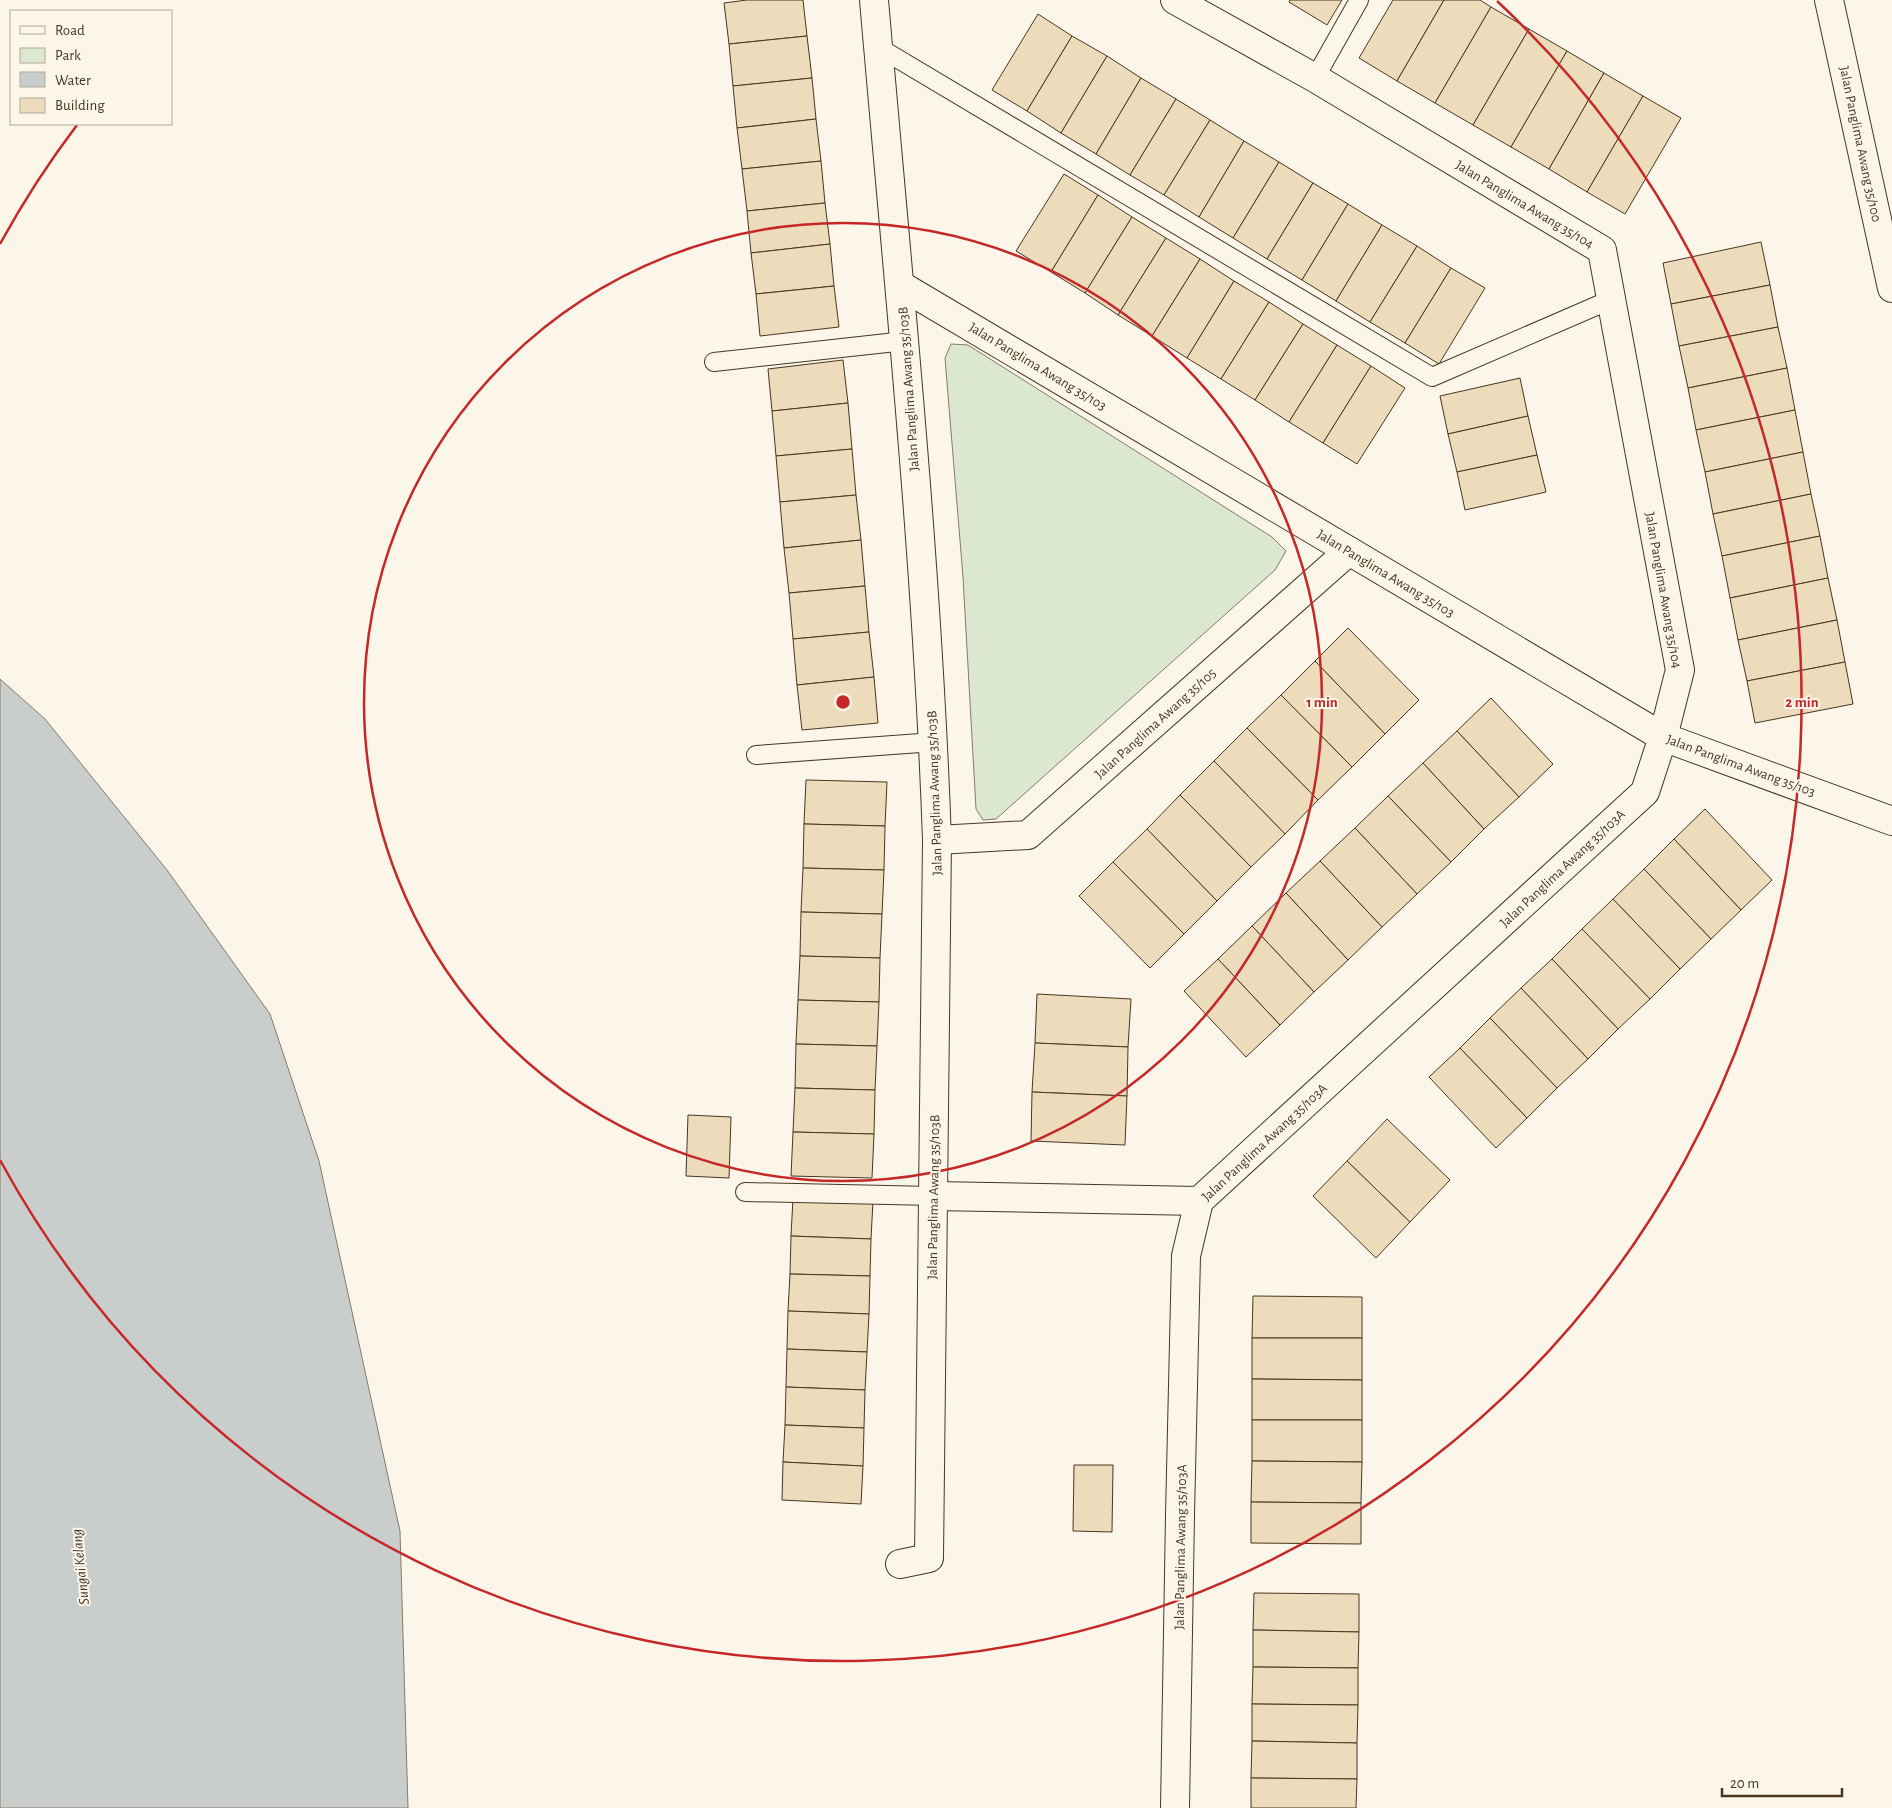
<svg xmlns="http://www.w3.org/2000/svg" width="1892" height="1808" font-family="'Alegreya Sans',sans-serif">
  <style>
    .green { fill: #dce7d0; stroke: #887966 }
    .water { fill: #c9cecd; stroke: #887966 }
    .building { fill: #ecdcbc; stroke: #4a3520 }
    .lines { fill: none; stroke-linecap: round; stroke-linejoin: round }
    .lane-casing { stroke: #4a3520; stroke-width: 20 }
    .street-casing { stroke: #4a3520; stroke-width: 30 }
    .lane { stroke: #fbf6e9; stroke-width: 18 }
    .street { stroke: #fbf6e9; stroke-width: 28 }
    .ring { fill: none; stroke: #c62828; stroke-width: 2.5 }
    .labels { text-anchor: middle; stroke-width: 4; stroke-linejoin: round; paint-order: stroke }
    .street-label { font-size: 14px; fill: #4a3520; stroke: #fbf6e9 }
    .water-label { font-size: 15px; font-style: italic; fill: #4a3520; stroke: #fbf6e9 }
    .centre { fill: #c62828; stroke: #fbf6e9; stroke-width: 2.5 }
    .ring-label { font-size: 15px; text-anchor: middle; font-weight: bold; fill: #c62828; stroke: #fbf6e9; stroke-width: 4; stroke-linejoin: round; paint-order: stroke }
  </style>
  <rect width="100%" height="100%" fill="#fbf6e9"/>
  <path class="green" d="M 951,344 L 968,345 L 1272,537 L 1286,551 L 1275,570 L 996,819 L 983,820 L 976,809 L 963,577 L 945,358 Z"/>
  <path class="water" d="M 0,679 L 45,719 L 167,870 L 270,1014 L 319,1161 L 400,1531 L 408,1808 L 0,1808 Z"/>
  <g class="building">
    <path d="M 747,0 L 803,0 L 807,36 L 729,44 L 724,3 Z"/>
    <path d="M 1290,0 L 1342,0 L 1327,25 L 1289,2 Z"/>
    <path d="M 1393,0 L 1444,0 L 1397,81 L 1359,58 Z"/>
    <path d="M 1444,0 L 1480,0 L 1491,7 L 1435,103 L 1397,81 Z"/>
    <path d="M 1491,7 L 1529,29 L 1473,125 L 1435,103 Z"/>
    <path d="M 1038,14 L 1072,36 L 1027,111 L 992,90 Z"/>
    <path d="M 1529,29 L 1567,51 L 1511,147 L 1473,125 Z"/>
    <path d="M 807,36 L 812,78 L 733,86 L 729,44 Z"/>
    <path d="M 1072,36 L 1107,56 L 1061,133 L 1027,111 Z"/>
    <path d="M 1567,51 L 1604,73 L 1549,169 L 1511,147 Z"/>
    <path d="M 1107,56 L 1141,78 L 1096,154 L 1061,133 Z"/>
    <path d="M 1604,73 L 1643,96 L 1587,192 L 1549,169 Z"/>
    <path d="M 812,78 L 816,119 L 737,128 L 733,86 Z"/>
    <path d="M 1141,78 L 1176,99 L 1130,175 L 1096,154 Z"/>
    <path d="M 1643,96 L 1681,118 L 1625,214 L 1587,192 Z"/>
    <path d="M 1176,99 L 1210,120 L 1164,195 L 1130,175 Z"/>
    <path d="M 816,119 L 821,161 L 742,169 L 737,128 Z"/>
    <path d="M 1210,120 L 1244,141 L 1199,217 L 1164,195 Z"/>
    <path d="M 1244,141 L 1279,162 L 1233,238 L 1199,217 Z"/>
    <path d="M 821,161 L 825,203 L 747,211 L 742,169 Z"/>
    <path d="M 1279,162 L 1313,183 L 1267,259 L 1233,238 Z"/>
    <path d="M 1064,174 L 1098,195 L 1051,272 L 1016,251 Z"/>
    <path d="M 1313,183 L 1348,204 L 1302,280 L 1267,259 Z"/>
    <path d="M 1098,195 L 1132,217 L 1085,293 L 1051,272 Z"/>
    <path d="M 825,203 L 830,244 L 751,253 L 747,211 Z"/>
    <path d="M 1348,204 L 1382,225 L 1336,301 L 1302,280 Z"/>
    <path d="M 1132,217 L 1166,238 L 1118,315 L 1085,293 Z"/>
    <path d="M 1382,225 L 1417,246 L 1370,322 L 1336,301 Z"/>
    <path d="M 1166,238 L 1200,259 L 1152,336 L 1118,315 Z"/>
    <path d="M 1761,242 L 1770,285 L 1671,304 L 1663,263 Z"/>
    <path d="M 830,244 L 834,286 L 756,294 L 751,253 Z"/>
    <path d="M 1417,246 L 1451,268 L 1405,343 L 1370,322 Z"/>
    <path d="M 1200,259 L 1234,281 L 1187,358 L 1152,336 Z"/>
    <path d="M 1451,268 L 1485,288 L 1439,364 L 1405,343 Z"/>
    <path d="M 1234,281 L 1269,302 L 1221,379 L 1187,358 Z"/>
    <path d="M 1770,285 L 1778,327 L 1679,346 L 1671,304 Z"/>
    <path d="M 834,286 L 839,327 L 760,336 L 756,294 Z"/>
    <path d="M 1269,302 L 1303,324 L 1255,400 L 1221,379 Z"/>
    <path d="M 1303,324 L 1337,345 L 1289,422 L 1255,400 Z"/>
    <path d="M 1778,327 L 1787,368 L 1688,388 L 1679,346 Z"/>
    <path d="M 1337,345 L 1371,366 L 1323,443 L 1289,422 Z"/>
    <path d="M 843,360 L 848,403 L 772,411 L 768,369 Z"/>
    <path d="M 1371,366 L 1405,388 L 1357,464 L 1323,443 Z"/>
    <path d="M 1787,368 L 1795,410 L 1696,430 L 1688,388 Z"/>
    <path d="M 1520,378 L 1528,416 L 1448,434 L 1440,396 Z"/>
    <path d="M 848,403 L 852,449 L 776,456 L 772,411 Z"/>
    <path d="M 1795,410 L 1803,452 L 1705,472 L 1696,430 Z"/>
    <path d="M 1528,416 L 1537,455 L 1457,472 L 1448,434 Z"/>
    <path d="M 852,449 L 856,495 L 780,502 L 776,456 Z"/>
    <path d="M 1803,452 L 1811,494 L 1713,514 L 1705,472 Z"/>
    <path d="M 1537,455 L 1546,492 L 1465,510 L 1457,472 Z"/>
    <path d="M 1811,494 L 1820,536 L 1722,556 L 1713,514 Z"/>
    <path d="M 856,495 L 861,540 L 784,548 L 780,502 Z"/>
    <path d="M 1820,536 L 1828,578 L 1730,598 L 1722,556 Z"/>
    <path d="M 861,540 L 865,586 L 789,593 L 784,548 Z"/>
    <path d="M 1828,578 L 1837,620 L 1738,640 L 1730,598 Z"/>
    <path d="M 865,586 L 869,632 L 793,639 L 789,593 Z"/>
    <path d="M 1837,620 L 1845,662 L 1747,681 L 1738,640 Z"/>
    <path d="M 1348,628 L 1419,700 L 1385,734 L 1315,661 Z"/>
    <path d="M 869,632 L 874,677 L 797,685 L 793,639 Z"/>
    <path d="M 1315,661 L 1385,734 L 1352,767 L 1281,695 Z"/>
    <path d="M 1845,662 L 1853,704 L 1755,723 L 1747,681 Z"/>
    <path d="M 874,677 L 878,723 L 802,730 L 797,685 Z"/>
    <path d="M 1281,695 L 1352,767 L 1318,800 L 1247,728 Z"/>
    <path d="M 1491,698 L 1553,764 L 1519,797 L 1457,731 Z"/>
    <path d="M 1247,728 L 1318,800 L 1285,834 L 1214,761 Z"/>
    <path d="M 1457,731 L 1519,797 L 1484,829 L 1423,763 Z"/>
    <path d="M 1214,761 L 1285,834 L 1251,867 L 1180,795 Z"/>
    <path d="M 1423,763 L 1484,829 L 1451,862 L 1388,796 Z"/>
    <path d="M 806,780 L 887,782 L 885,826 L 804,824 Z"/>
    <path d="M 1180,795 L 1251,867 L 1217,901 L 1147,829 Z"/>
    <path d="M 1388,796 L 1451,862 L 1417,894 L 1355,828 Z"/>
    <path d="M 1705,809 L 1772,880 L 1741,910 L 1674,839 Z"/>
    <path d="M 804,824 L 885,826 L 884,870 L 803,868 Z"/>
    <path d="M 1355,828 L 1417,894 L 1382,927 L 1320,861 Z"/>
    <path d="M 1147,829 L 1217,901 L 1184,934 L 1113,862 Z"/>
    <path d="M 1674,839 L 1741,910 L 1711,939 L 1644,869 Z"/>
    <path d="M 1320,861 L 1382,927 L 1348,960 L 1286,893 Z"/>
    <path d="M 1113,862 L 1184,934 L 1150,968 L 1079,896 Z"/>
    <path d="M 803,868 L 884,870 L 882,914 L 801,912 Z"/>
    <path d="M 1644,869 L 1711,939 L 1680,969 L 1613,899 Z"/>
    <path d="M 1286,893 L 1348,960 L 1314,992 L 1252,926 Z"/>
    <path d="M 1613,899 L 1680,969 L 1650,999 L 1582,929 Z"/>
    <path d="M 801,912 L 882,914 L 880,958 L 800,956 Z"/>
    <path d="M 1252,926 L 1314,992 L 1280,1025 L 1218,959 Z"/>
    <path d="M 1582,929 L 1650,999 L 1618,1029 L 1552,959 Z"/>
    <path d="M 800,956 L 880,958 L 879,1002 L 798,1000 Z"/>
    <path d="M 1218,959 L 1280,1025 L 1246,1057 L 1184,991 Z"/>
    <path d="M 1552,959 L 1618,1029 L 1588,1059 L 1521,988 Z"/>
    <path d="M 1521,988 L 1588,1059 L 1557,1088 L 1490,1018 Z"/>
    <path d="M 1037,994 L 1131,999 L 1128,1047 L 1035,1043 Z"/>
    <path d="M 798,1000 L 879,1002 L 877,1046 L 796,1044 Z"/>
    <path d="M 1490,1018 L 1557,1088 L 1527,1118 L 1460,1048 Z"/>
    <path d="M 1035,1043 L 1128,1047 L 1127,1096 L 1032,1092 Z"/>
    <path d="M 796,1044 L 877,1046 L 875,1090 L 795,1088 Z"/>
    <path d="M 1460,1048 L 1527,1118 L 1496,1148 L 1429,1077 Z"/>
    <path d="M 795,1088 L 875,1090 L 874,1134 L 793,1132 Z"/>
    <path d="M 1032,1092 L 1127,1096 L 1125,1145 L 1031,1141 Z"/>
    <path d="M 688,1115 L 731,1117 L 729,1178 L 686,1176 Z"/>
    <path d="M 1387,1119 L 1450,1180 L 1410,1222 L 1347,1161 Z"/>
    <path d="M 793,1132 L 874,1134 L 872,1178 L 791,1176 Z"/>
    <path d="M 1347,1161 L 1410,1222 L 1376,1258 L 1313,1196 Z"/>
    <path d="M 793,1198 L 873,1201 L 871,1239 L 791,1236 Z"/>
    <path d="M 791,1236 L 871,1239 L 870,1276 L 790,1274 Z"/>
    <path d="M 790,1274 L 870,1276 L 869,1314 L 788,1311 Z"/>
    <path d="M 1253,1296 L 1362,1297 L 1362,1338 L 1252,1338 Z"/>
    <path d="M 788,1311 L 869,1314 L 867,1352 L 787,1349 Z"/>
    <path d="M 1252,1338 L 1362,1338 L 1362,1380 L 1252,1379 Z"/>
    <path d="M 787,1349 L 867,1352 L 865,1390 L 786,1387 Z"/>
    <path d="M 1252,1379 L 1362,1380 L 1362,1420 L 1252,1420 Z"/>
    <path d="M 786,1387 L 865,1390 L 864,1428 L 785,1425 Z"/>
    <path d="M 1252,1420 L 1362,1420 L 1362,1462 L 1252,1461 Z"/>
    <path d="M 785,1425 L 864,1428 L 863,1466 L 783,1462 Z"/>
    <path d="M 1252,1461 L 1362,1462 L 1361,1503 L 1251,1502 Z"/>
    <path d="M 783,1462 L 863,1466 L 861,1504 L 782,1500 Z"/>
    <path d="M 1074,1465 L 1113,1465 L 1112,1532 L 1073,1531 Z"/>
    <path d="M 1251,1502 L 1361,1503 L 1361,1544 L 1251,1543 Z"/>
    <path d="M 1254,1593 L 1359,1594 L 1359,1632 L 1253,1630 Z"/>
    <path d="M 1253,1630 L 1359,1632 L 1358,1668 L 1253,1667 Z"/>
    <path d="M 1253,1667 L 1358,1668 L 1358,1705 L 1252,1704 Z"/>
    <path d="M 1252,1704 L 1358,1705 L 1357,1743 L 1252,1741 Z"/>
    <path d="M 1252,1741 L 1357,1743 L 1357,1779 L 1251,1778 Z"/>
    <path d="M 1251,1778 L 1357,1779 L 1356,1808 L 1251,1808 Z"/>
  </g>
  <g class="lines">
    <g class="lane-casing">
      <g id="lane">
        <path d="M 878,47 L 1432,377 L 1610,300"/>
        <path d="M 1315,78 L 1359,0"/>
        <path d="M 714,362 L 905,341"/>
        <path d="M 756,755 L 934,742"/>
        <path d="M 745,1192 L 933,1196"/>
      </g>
    </g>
    <g class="street-casing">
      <g id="street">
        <path d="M 874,0 C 898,279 927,559 937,840 L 929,1558 L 900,1564"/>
        <path d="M 1175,0 L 1315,78 L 1602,250 L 1680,670 L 1663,737 L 1645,792 L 1199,1201 L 1186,1256 L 1180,1515 L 1175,1808"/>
        <path d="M 1829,0 L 1892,288"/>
        <path d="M 900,285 L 1663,737 L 1892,821"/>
        <path d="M 937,840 L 1028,835 L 1349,551"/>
        <path d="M 933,1196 L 1199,1201"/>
      </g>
    </g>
    <use href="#lane" class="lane"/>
    <use href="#street" class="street"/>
  </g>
  <g class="ring">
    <circle cx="843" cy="702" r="479"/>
    <path d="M0 244A959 959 0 0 1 77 125M1497 1A959 959 0 1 1 0 1160"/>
  </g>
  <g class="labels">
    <g class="street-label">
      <text transform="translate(1861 144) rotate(78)" y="5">Jalan Panglima Awang 35/100</text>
      <text transform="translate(1525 204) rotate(31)" y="5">Jalan Panglima Awang 35/104</text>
      <text transform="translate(1038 366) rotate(31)" y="5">Jalan Panglima Awang 35/103</text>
      <text transform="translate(908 389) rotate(-94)" y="5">Jalan Panglima Awang 35/103B</text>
      <text transform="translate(1386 573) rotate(31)" y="5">Jalan Panglima Awang 35/103</text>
      <text transform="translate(1664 590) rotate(80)" y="5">Jalan Panglima Awang 35/104</text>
      <text transform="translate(1155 723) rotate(-42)" y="5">Jalan Panglima Awang 35/105</text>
      <text transform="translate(1741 765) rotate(20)" y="5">Jalan Panglima Awang 35/103</text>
      <text transform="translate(934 793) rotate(-92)" y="5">Jalan Panglima Awang 35/103B</text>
      <text transform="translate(1562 868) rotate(-43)" y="5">Jalan Panglima Awang 35/103A</text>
      <text transform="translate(1264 1142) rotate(-43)" y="5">Jalan Panglima Awang 35/103A</text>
      <text transform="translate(933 1197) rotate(-89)" y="5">Jalan Panglima Awang 35/103B</text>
      <text transform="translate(1180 1547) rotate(-89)" y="5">Jalan Panglima Awang 35/103A</text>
    </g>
    <g class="water-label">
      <text transform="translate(80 1567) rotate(-96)" y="5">Sungai Kelang</text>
    </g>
  </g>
  <circle cx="843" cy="702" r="8" class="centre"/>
  <g class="ring-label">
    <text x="1322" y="707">1 min</text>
    <text x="1802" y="707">2 min</text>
  </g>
  <rect x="10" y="10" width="162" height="115" fill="#fbf6e9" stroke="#b4a999"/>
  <rect x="20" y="26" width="25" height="8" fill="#fbf6e9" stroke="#b4a999"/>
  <text x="55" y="35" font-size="15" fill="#4a3520">Road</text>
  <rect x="20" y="48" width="25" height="15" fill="#dce7d0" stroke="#b4a999"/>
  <text x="55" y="60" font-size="15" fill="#4a3520">Park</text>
  <rect x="20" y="72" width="25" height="15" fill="#c9cecd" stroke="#b4a999"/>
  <text x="55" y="85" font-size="15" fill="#4a3520">Water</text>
  <rect x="20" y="98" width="25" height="15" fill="#ecdcbc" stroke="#b4a999"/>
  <text x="55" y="110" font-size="15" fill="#4a3520">Building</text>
  <path d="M1722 1788v8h120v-8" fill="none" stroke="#4a3520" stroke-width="2.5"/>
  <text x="1730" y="1788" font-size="15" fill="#4a3520" stroke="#fbf6e9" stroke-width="4" paint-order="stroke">20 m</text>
</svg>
